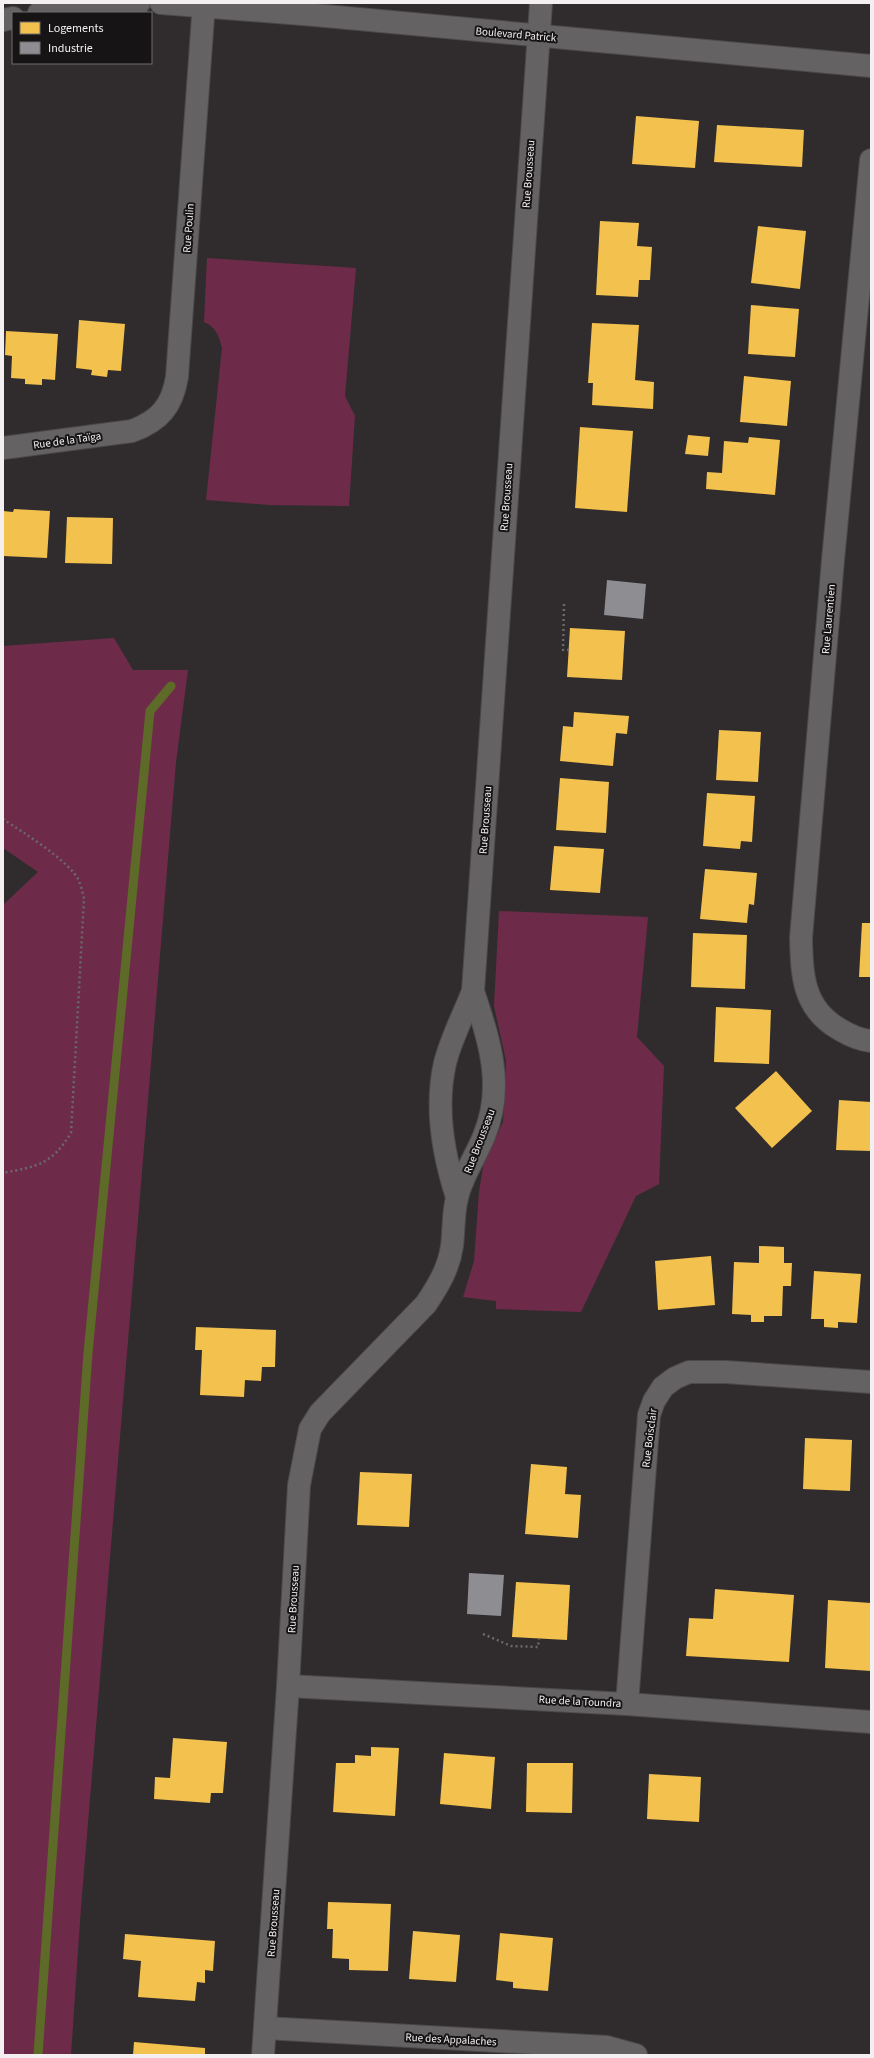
<svg xmlns="http://www.w3.org/2000/svg" width="874" height="2058" font-family="'Source Sans 3',sans-serif">
  <style>
    .green { fill: #6e2b49 }
    .homes { fill: #f2c14e }
    .industry { fill: #8d8d92 }
    .lines { fill: none; stroke-linecap: round; stroke-linejoin: round }
    .stream { stroke: #5e6a28; stroke-width: 9 }
    .minor-casing { stroke: #4c494b; stroke-width: 24 }
    .tertiary-casing { stroke: #4c494b; stroke-width: 24 }
    .path { stroke: #6a6869; stroke-width: 2.5; stroke-dasharray: 2 3; stroke-linecap: butt }
    .minor { stroke: #656263; stroke-width: 22 }
    .tertiary { stroke: #656263; stroke-width: 22 }
    .labels { text-anchor: middle; stroke-width: 4; stroke-linejoin: round; paint-order: stroke }
    .street-label { font-size: 11px; fill: #f4f0f1; stroke: #171415 }
  </style>
  <rect width="100%" height="100%" fill="#302c2e"/>
  <g class="green">
    <path d="M 207,258 L 356,268 L 345,396 L 355,416 L 349,506 L 270,505 L 206,500 L 222,348 C 219,336 216,327 204,322 Z"/>
    <path d="M 114,638 L 133,670 L 188,670 L 176,762 L 81,1907 L 71,2055 L 3,2055 L 3,905 L 38,872 L 3,848 L 3,646 Z"/>
    <path d="M 499,911 L 648,917 L 637,1037 L 664,1066 L 659,1184 L 636,1196 L 581,1312 L 496,1309 L 496,1301 L 463,1297 L 474,1261 L 479,1192 L 484,1161 L 503,1122 L 506,1061 L 494,1006 Z"/>
  </g>
  <g class="homes">
    <path d="M 636,116 L 699,121 L 695,168 L 632,164 Z"/>
    <path d="M 717,125 L 804,130 L 802,167 L 714,162 Z"/>
    <path d="M 600,221 L 639,223 L 637,246 L 652,247 L 650,280 L 639,280 L 638,297 L 596,295 Z"/>
    <path d="M 758,226 L 806,231 L 800,289 L 751,283 Z"/>
    <path d="M 751,305 L 799,309 L 795,357 L 748,354 Z"/>
    <path d="M 79,320 L 125,324 L 121,371 L 108,370 L 107,377 L 91,375 L 92,370 L 76,368 Z"/>
    <path d="M 592,323 L 639,325 L 635,380 L 654,382 L 653,409 L 592,405 L 593,383 L 588,383 Z"/>
    <path d="M 6,331 L 58,334 L 55,380 L 42,379 L 42,385 L 25,384 L 25,379 L 11,378 L 12,356 L 5,355 Z"/>
    <path d="M 744,376 L 791,381 L 787,426 L 740,422 Z"/>
    <path d="M 580,427 L 633,431 L 627,512 L 575,508 Z"/>
    <path d="M 688,435 L 710,437 L 708,456 L 685,454 Z"/>
    <path d="M 749,437 L 780,440 L 775,495 L 706,489 L 707,472 L 722,473 L 724,441 L 748,443 Z"/>
    <path d="M 14,509 L 50,511 L 47,558 L 3,556 L 3,511 L 13,512 Z"/>
    <path d="M 67,517 L 113,518 L 112,564 L 65,563 Z"/>
    <path d="M 570,628 L 625,631 L 622,680 L 567,677 Z"/>
    <path d="M 574,712 L 629,716 L 627,734 L 616,733 L 613,766 L 560,761 L 563,726 L 573,727 Z"/>
    <path d="M 719,730 L 761,732 L 758,782 L 716,780 Z"/>
    <path d="M 560,778 L 609,782 L 606,833 L 556,830 Z"/>
    <path d="M 707,793 L 755,796 L 752,842 L 741,841 L 740,849 L 703,846 Z"/>
    <path d="M 554,846 L 604,849 L 600,893 L 550,890 Z"/>
    <path d="M 705,869 L 757,873 L 754,905 L 749,904 L 747,923 L 700,919 Z"/>
    <path d="M 862,923 L 871,923 L 871,977 L 859,977 Z"/>
    <path d="M 693,933 L 747,935 L 745,989 L 691,987 Z"/>
    <path d="M 716,1007 L 771,1010 L 769,1064 L 714,1062 Z"/>
    <path d="M 776,1071 L 812,1111 L 772,1148 L 735,1108 Z"/>
    <path d="M 839,1100 L 871,1102 L 871,1151 L 836,1150 Z"/>
    <path d="M 759,1246 L 784,1247 L 784,1263 L 792,1263 L 791,1286 L 783,1286 L 782,1316 L 764,1316 L 764,1322 L 751,1322 L 751,1315 L 732,1314 L 734,1262 L 759,1263 Z"/>
    <path d="M 711,1256 L 715,1305 L 658,1310 L 655,1261 Z"/>
    <path d="M 814,1271 L 861,1274 L 857,1323 L 838,1322 L 838,1328 L 824,1327 L 824,1319 L 811,1319 Z"/>
    <path d="M 196,1327 L 276,1330 L 275,1367 L 262,1367 L 261,1381 L 245,1380 L 244,1397 L 200,1395 L 202,1350 L 195,1350 Z"/>
    <path d="M 805,1438 L 852,1440 L 850,1491 L 803,1489 Z"/>
    <path d="M 531,1464 L 567,1467 L 565,1494 L 581,1495 L 578,1538 L 525,1534 Z"/>
    <path d="M 360,1472 L 412,1474 L 409,1527 L 357,1525 Z"/>
    <path d="M 516,1582 L 570,1585 L 567,1640 L 512,1637 Z"/>
    <path d="M 715,1589 L 794,1595 L 789,1662 L 686,1656 L 689,1618 L 713,1619 Z"/>
    <path d="M 828,1600 L 871,1603 L 871,1671 L 825,1668 Z"/>
    <path d="M 173,1738 L 227,1742 L 223,1793 L 211,1793 L 210,1803 L 154,1799 L 155,1777 L 170,1778 Z"/>
    <path d="M 371,1747 L 399,1748 L 395,1816 L 333,1812 L 336,1763 L 355,1763 L 355,1755 L 371,1756 Z"/>
    <path d="M 444,1753 L 495,1757 L 491,1809 L 440,1804 Z"/>
    <path d="M 527,1763 L 573,1763 L 572,1813 L 526,1812 Z"/>
    <path d="M 649,1774 L 701,1777 L 699,1822 L 647,1819 Z"/>
    <path d="M 328,1902 L 391,1904 L 388,1971 L 349,1970 L 349,1959 L 332,1958 L 333,1929 L 327,1929 Z"/>
    <path d="M 413,1931 L 460,1935 L 456,1982 L 409,1979 Z"/>
    <path d="M 500,1933 L 553,1938 L 548,1991 L 513,1988 L 513,1982 L 496,1980 Z"/>
    <path d="M 125,1934 L 215,1941 L 213,1971 L 205,1970 L 205,1983 L 197,1982 L 195,2001 L 138,1997 L 141,1961 L 123,1959 Z"/>
    <path d="M 134,2042 L 205,2048 L 205,2055 L 133,2055 Z"/>
  </g>
  <g class="industry">
    <path d="M 607,580 L 646,584 L 643,619 L 604,615 Z"/>
    <path d="M 469,1573 L 504,1575 L 501,1616 L 467,1614 Z"/>
  </g>
  <g class="lines">
    <path class="stream" d="M 38,2055 L 88,1353 L 150,711 L 171,686"/>
    <g class="minor-casing">
      <g id="minor">
        <path d="M 871,160 L 833,560 L 801,938 C 802,976 803,1008 839,1029 C 849,1035 859,1040 871,1041"/>
        <path d="M 3,448 L 132,431 C 159,421 172,407 177,377 L 204,3"/>
        <path d="M 457,1197 C 443,1154 435,1107 445,1063 C 451,1039 464,1014 473,991 L 541,3"/>
        <path d="M 288,1686 L 627,1704 L 871,1722"/>
        <path d="M 627,1704 L 649,1415 L 654,1401 L 663,1387 L 675,1378 L 689,1372 L 726,1372 L 871,1382"/>
        <path d="M 265,2028 L 607,2047 L 636,2055"/>
        <path d="M 263,2055 L 288,1686 L 299,1485 L 310,1429 L 320,1413 L 426,1304 C 438,1286 449,1268 452,1246 C 454,1230 453,1213 457,1198 C 460,1180 477,1154 484,1136 C 505,1086 489,1040 473,991"/>
      </g>
    </g>
    <g class="tertiary-casing">
      <g id="tertiary">
        <path d="M 161,3 L 315,15 L 871,66"/>
        <path d="M 39,13 L 89,5 L 139,3"/>
        <path d="M 3,20 L 13,18"/>
      </g>
    </g>
    <g class="path">
      <path d="M 564,604 L 563,650 L 569,650"/>
      <path d="M 3,819 C 22,832 70,861 79,881 C 81,887 83,893 84,899 L 71,1133 C 51,1165 38,1166 3,1173"/>
      <path d="M 483,1634 L 511,1646 L 538,1647 L 539,1639"/>
    </g>
    <use href="#minor" class="minor"/>
    <use href="#tertiary" class="tertiary"/>
  </g>
  <g class="labels">
    <g class="street-label">
      <text transform="translate(516 34) rotate(5)" y="4">Boulevard Patrick</text>
      <text transform="translate(528 174) rotate(-86)" y="4">Rue Brousseau</text>
      <text transform="translate(188 228) rotate(-86)" y="4">Rue Poulin</text>
      <text transform="translate(67 440) rotate(-8)" y="4">Rue de la Taïga</text>
      <text transform="translate(506 497) rotate(-86)" y="4">Rue Brousseau</text>
      <text transform="translate(828 619) rotate(-85)" y="4">Rue Laurentien</text>
      <text transform="translate(485 820) rotate(-86)" y="4">Rue Brousseau</text>
      <text transform="translate(479 1141) rotate(-69)" y="4">Rue Brousseau</text>
      <text transform="translate(649 1438) rotate(-83)" y="4">Rue Boisclair</text>
      <text transform="translate(293 1599) rotate(-87)" y="4">Rue Brousseau</text>
      <text transform="translate(580 1701) rotate(3)" y="4">Rue de la Toundra</text>
      <text transform="translate(273 1923) rotate(-86)" y="4">Rue Brousseau</text>
      <text transform="translate(451 2039) rotate(3)" y="4">Rue des Appalaches</text>
    </g>
  </g>
  <rect width="874" height="2058" fill="none" stroke="#f4f0f1" stroke-width="8"/>
  <rect x="12" y="12" width="140" height="52" fill="#171415" stroke="#6f6c6d"/>
  <rect x="20" y="22" width="20" height="12" fill="#f2c14e" stroke="#6f6c6d"/>
  <text x="48" y="32" font-size="12" fill="#f4f0f1">Logements</text>
  <rect x="20" y="42" width="20" height="12" fill="#8d8d92" stroke="#6f6c6d"/>
  <text x="48" y="52" font-size="12" fill="#f4f0f1">Industrie</text>
</svg>
